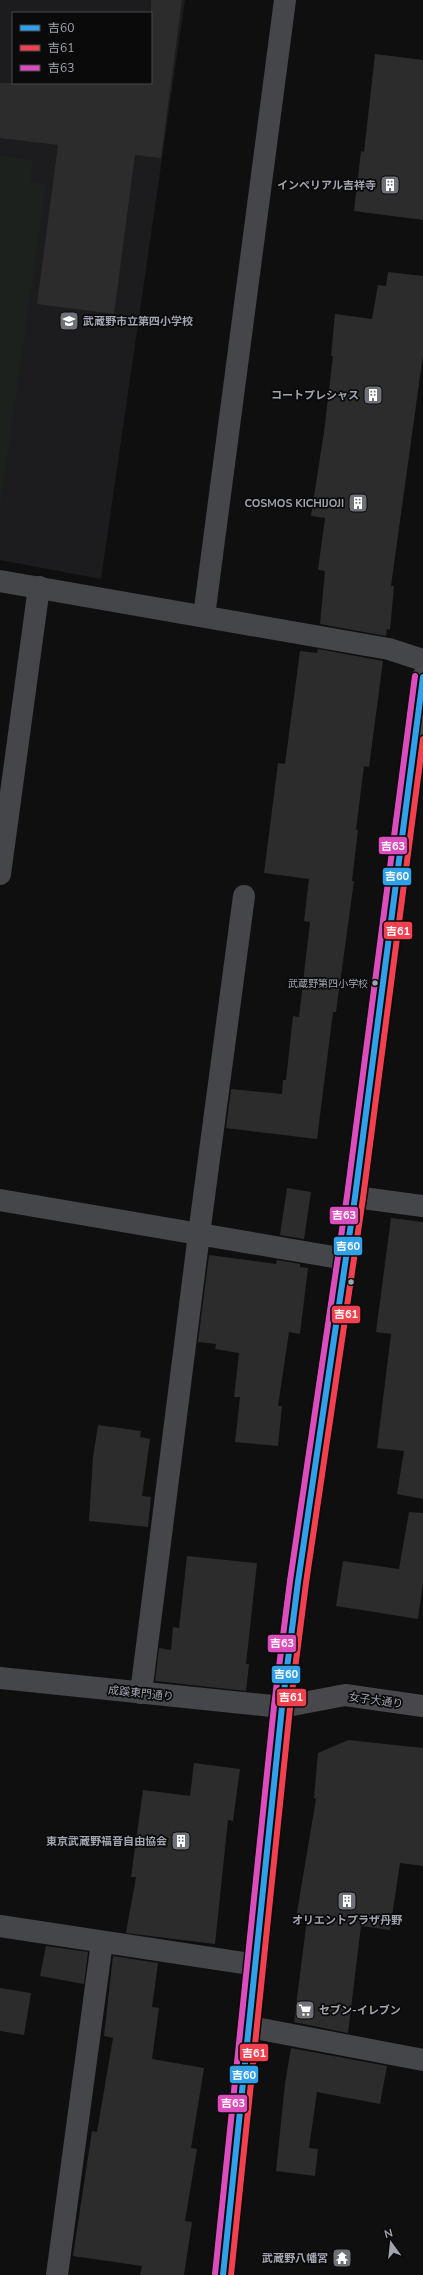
<svg xmlns="http://www.w3.org/2000/svg" width="423" height="2275" font-family="'Nunito Sans','Noto Sans JP',sans-serif">
  <style>
    .built { fill: #1c1c1e; fill-rule: evenodd }
    .green { fill: #1c211d }
    .building { fill: #2c2c2d }
    .lines { fill: none; stroke-linecap: round; stroke-linejoin: round }
    .minor { stroke: #45464a; stroke-width: 22 }
    .major { stroke: #48484c; stroke-width: 22 }
    .bus-1-casing { stroke: #0a0a0b; stroke-width: 9 }
    .bus-2-casing { stroke: #0a0a0b; stroke-width: 9 }
    .bus-3-casing { stroke: #0a0a0b; stroke-width: 9 }
    .bus-1 { stroke: #30a0e9; stroke-width: 6 }
    .bus-2 { stroke: #f2404e; stroke-width: 6 }
    .bus-3 { stroke: #db4dbd; stroke-width: 6 }
    .bus-dot { fill: #a2a5b0; stroke: #0a0a0b; stroke-width: 1.5 }
    .labels { text-anchor: middle; stroke-width: 3.5; stroke-linejoin: round; paint-order: stroke }
    .bus-label { font-size: 10px; fill: #a2a5b0; stroke: #0a0a0b; text-anchor: end }
    .poi-label { font-size: 11px; font-weight: bold; fill: #a2a5b0; stroke: #0a0a0b; text-anchor: end }
    .street-label { font-size: 11px; fill: #a2a5b0; stroke: #0a0a0b }
    .line-badge { stroke: #0a0a0b; stroke-width: 1.5 }
    .badge-label { font-size: 11px; text-anchor: middle; font-weight: bold; fill: #fff }
  </style>
  <rect width="100%" height="100%" fill="#0f0f10"/>
  <path class="built" d="M 0,0 L 185,0 L 101,579 L 0,560 ZM 13,13 L 151,13 L 151,83 L 13,83 Z"/>
  <path class="green" d="M 0,155 L 33,161 L 30,181 L 46,185 L 0,506 Z"/>
  <g class="building">
    <path d="M 151,0 L 182,0 L 161,158 L 135,155 L 114,314 L 37,304 L 58,145 L 0,138 L 0,83 L 151,83 Z"/>
    <path d="M 375,54 L 423,60 L 423,220 L 354,211 L 361,151 L 364,152 Z"/>
    <path d="M 388,272 L 423,276 L 423,355 L 391,586 L 394,586 L 390,630 L 387,629 L 386,636 L 320,624 L 325,571 L 318,570 L 325,518 L 311,516 L 324,432 L 333,356 L 331,356 L 335,314 L 372,319 L 378,285 L 386,286 Z"/>
    <path d="M 318,649 L 383,661 L 369,767 L 364,766 L 356,830 L 358,830 L 352,881 L 354,881 L 336,1012 L 333,1012 L 317,1139 L 226,1128 L 231,1089 L 282,1094 L 283,1080 L 286,1080 L 293,1016 L 299,1017 L 310,922 L 304,921 L 309,879 L 264,873 L 278,763 L 285,764 L 300,651 L 317,653 Z"/>
    <path d="M 287,1188 L 311,1192 L 304,1239 L 280,1235 Z"/>
    <path d="M 391,1218 L 423,1222 L 423,1499 L 397,1494 L 404,1451 L 377,1448 L 391,1334 L 376,1332 Z"/>
    <path d="M 209,1255 L 276,1264 L 277,1260 L 300,1264 L 300,1267 L 308,1268 L 300,1334 L 289,1332 L 278,1406 L 282,1406 L 278,1446 L 235,1442 L 240,1397 L 234,1397 L 239,1353 L 215,1349 L 216,1344 L 198,1342 Z"/>
    <path d="M 98,1425 L 141,1431 L 140,1437 L 150,1439 L 142,1496 L 151,1497 L 148,1527 L 89,1521 L 93,1457 Z"/>
    <path d="M 409,1512 L 423,1513 L 423,1583 L 418,1619 L 336,1606 L 343,1561 L 399,1569 Z"/>
    <path d="M 187,1556 L 257,1563 L 246,1664 L 249,1664 L 246,1691 L 155,1681 L 159,1648 L 171,1650 L 173,1627 L 179,1628 Z"/>
    <path d="M 348,1740 L 423,1748 L 423,1866 L 400,1863 L 390,1930 L 361,1926 L 348,2033 L 294,2022 L 307,1919 L 296,1918 L 316,1799 L 314,1798 L 318,1753 Z"/>
    <path d="M 194,1763 L 240,1769 L 233,1821 L 228,1820 L 215,1944 L 126,1933 L 136,1877 L 131,1877 L 143,1790 L 190,1796 Z"/>
    <path d="M 46,1946 L 88,1952 L 84,1984 L 40,1976 Z"/>
    <path d="M 113,1956 L 158,1963 L 152,2007 L 159,2008 L 152,2059 L 204,2068 L 191,2148 L 197,2149 L 185,2221 L 192,2222 L 184,2275 L 140,2275 L 142,2266 L 73,2256 L 92,2131 L 97,2132 L 113,2038 L 104,2036 Z"/>
    <path d="M 0,1988 L 31,1993 L 24,2035 L 0,2031 Z"/>
    <path d="M 291,2048 L 387,2066 L 380,2104 L 317,2092 L 309,2148 L 318,2149 L 315,2176 L 276,2171 L 285,2084 Z"/>
  </g>
  <g class="lines">
    <g class="minor">
      <path d="M 0,581 L 389,649 L 423,660"/>
      <path d="M 204,616 L 285,0"/>
      <path d="M 0,874 L 39,587"/>
      <path d="M 355,1197 L 423,1206"/>
      <path d="M 0,1200 L 345,1259"/>
      <path d="M 0,1678 L 282,1707"/>
      <path d="M 141,1693 L 199,1234 L 244,896"/>
      <path d="M 0,1926 L 257,1965"/>
      <path d="M 250,2027 L 423,2060"/>
      <path d="M 57,2275 L 102,1942"/>
    </g>
    <g class="major">
      <path d="M 282,1707 L 345,1695 L 423,1706"/>
      <path d="M 223,2275 L 282,1707 L 298,1582 L 355,1197 L 423,677"/>
    </g>
    <g class="bus-1-casing">
      <path id="bus-1" d="M 223,2275 L 282,1707 L 298,1582 L 355,1197 L 423,677"/>
    </g>
    <g class="bus-2-casing">
      <path id="bus-2" d="M 231,2275 L 290,1708 L 306,1583 L 363,1198 L 423,739"/>
    </g>
    <g class="bus-3-casing">
      <path id="bus-3" d="M 215,2274 L 274,1706 L 290,1581 L 347,1196 L 415,676"/>
    </g>
    <use href="#bus-1" class="bus-1"/>
    <use href="#bus-2" class="bus-2"/>
    <use href="#bus-3" class="bus-3"/>
  </g>
  <defs>
    <g id="building-square" transform="scale(1)"><rect x="-9" y="-9" width="18" height="18" rx="4" fill="#6f7078" stroke="#0a0a0b"/><path d="M-4-6H4V6H1V3H-1V6H-4ZM-2.5-4.3h1.7v1.8h-1.7ZM.8-4.3h1.7v1.8H.8ZM-2.5-1h1.7V.8h-1.7ZM.8-1h1.7V.8H.8Z" fill="#fff"/></g>
    <g id="school-square" transform="scale(1)"><rect x="-9" y="-9" width="18" height="18" rx="4" fill="#6f7078" stroke="#0a0a0b"/><path d="M0-5L7-2L0 1L-7-2ZM-4 1L0 2.5L4 1V4Q0 6-4 4Z" fill="#fff"/></g>
    <g id="supermarket-square" transform="scale(1)"><rect x="-9" y="-9" width="18" height="18" rx="4" fill="#6f7078" stroke="#0a0a0b"/><path d="M-6-5.5h2.5l.6 2H6L4.5 2H-2.5L-4.4-4H-6ZM-1.5 3.2a1.3 1.3 0 1 0 .1 0ZM3 3.2a1.3 1.3 0 1 0 .1 0Z" fill="#fff"/></g>
    <g id="temple-square" transform="scale(1)"><rect x="-9" y="-9" width="18" height="18" rx="4" fill="#6f7078" stroke="#0a0a0b"/><path d="M0-6L5-2H3V0L6.5 2.5H4V6H1.5V3h-3V6H-4V2.5H-6.5L-3 0V-2H-5Z" fill="#fff"/></g>
  </defs>
  <g fill-rule="evenodd">
    <use href="#building-square" x="390" y="185"/>
    <use href="#school-square" x="69" y="321"/>
    <use href="#building-square" x="373" y="395"/>
    <use href="#building-square" x="358" y="503"/>
    <use href="#building-square" x="181" y="1841"/>
    <use href="#building-square" x="347" y="1901"/>
    <use href="#supermarket-square" x="305" y="2010"/>
    <use href="#temple-square" x="342" y="2258"/>
  </g>
  <g class="bus-dot">
    <circle cx="375" cy="983" r="3.5"/>
    <circle cx="351" cy="1282" r="3.5"/>
  </g>
  <g class="labels">
    <g class="bus-label">
      <text x="368" y="987">武蔵野第四小学校</text>
    </g>
    <g class="poi-label">
      <text x="376" y="189">インペリアル吉祥寺</text>
      <text x="83" y="325" text-anchor="start">武蔵野市立第四小学校</text>
      <text x="359" y="399">コートプレシャス</text>
      <text x="344" y="507">COSMOS KICHIJOJI</text>
      <text x="167" y="1845">東京武蔵野福音自由協会</text>
      <text x="347" y="1924" text-anchor="middle">オリエントプラザ丹野</text>
      <text x="319" y="2014" text-anchor="start">セブン-イレブン</text>
      <text x="328" y="2262">武蔵野八幡宮</text>
    </g>
    <g class="street-label">
      <text transform="translate(141 1693) rotate(6)" y="4">成蹊東門通り</text>
      <text transform="translate(376 1700) rotate(8)" y="4">女子大通り</text>
    </g>
  </g>
  <g class="line-badge">
    <rect x="378" y="836" width="30" height="19" rx="4" fill="#db4dbd"/>
    <rect x="382" y="867" width="30" height="19" rx="4" fill="#30a0e9"/>
    <rect x="383" y="921" width="30" height="19" rx="4" fill="#f2404e"/>
    <rect x="329" y="1206" width="30" height="19" rx="4" fill="#db4dbd"/>
    <rect x="333" y="1236" width="30" height="20" rx="4" fill="#30a0e9"/>
    <rect x="331" y="1305" width="30" height="19" rx="4" fill="#f2404e"/>
    <rect x="267" y="1634" width="30" height="19" rx="4" fill="#db4dbd"/>
    <rect x="271" y="1665" width="30" height="19" rx="4" fill="#30a0e9"/>
    <rect x="276" y="1688" width="31" height="19" rx="4" fill="#f2404e"/>
    <rect x="239" y="2043" width="30" height="19" rx="4" fill="#f2404e"/>
    <rect x="229" y="2065" width="30" height="19" rx="4" fill="#30a0e9"/>
    <rect x="217" y="2094" width="31" height="19" rx="4" fill="#db4dbd"/>
  </g>
  <g class="badge-label">
    <text x="393" y="850">吉63</text>
    <text x="397" y="880">吉60</text>
    <text x="398" y="935">吉61</text>
    <text x="344" y="1219">吉63</text>
    <text x="348" y="1250">吉60</text>
    <text x="346" y="1318">吉61</text>
    <text x="282" y="1647">吉63</text>
    <text x="286" y="1678">吉60</text>
    <text x="291" y="1701">吉61</text>
    <text x="254" y="2057">吉61</text>
    <text x="244" y="2079">吉60</text>
    <text x="233" y="2107">吉63</text>
  </g>
  <rect x="12" y="12" width="140" height="72" fill="#0a0a0b" stroke="#47484d"/>
  <rect x="20" y="25" width="20" height="6" fill="#30a0e9" stroke="#47484d"/>
  <text x="48" y="32" font-size="12" fill="#a2a5b0">吉60</text>
  <rect x="20" y="45" width="20" height="6" fill="#f2404e" stroke="#47484d"/>
  <text x="48" y="52" font-size="12" fill="#a2a5b0">吉61</text>
  <rect x="20" y="65" width="20" height="6" fill="#db4dbd" stroke="#47484d"/>
  <text x="48" y="72" font-size="12" fill="#a2a5b0">吉63</text>
  <g transform="translate(391 2243) rotate(345)" stroke="#0a0a0b" stroke-width="3" paint-order="stroke">
  <path d="M0-3L7 15L0 10L-7 15Z" fill="#a2a5b0"/>
  <text y="-6" font-size="11" font-weight="bold" text-anchor="middle" fill="#a2a5b0">N</text>
  </g>
</svg>
